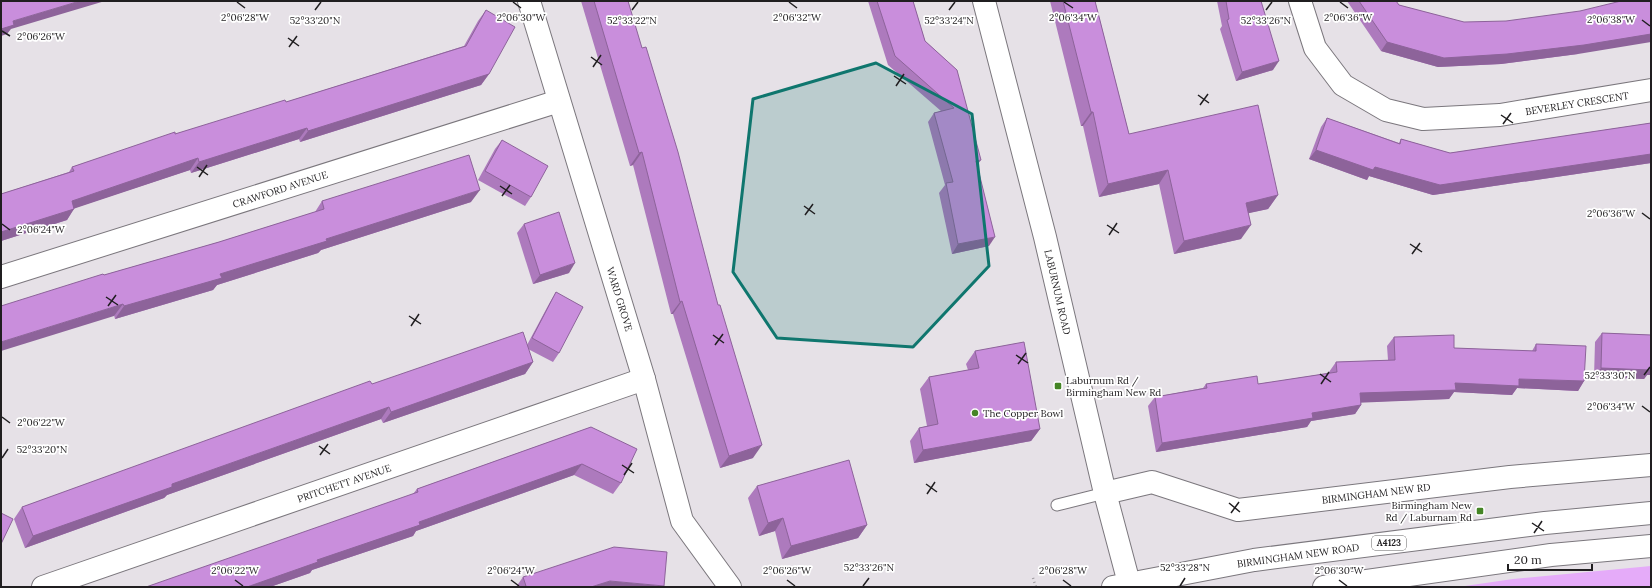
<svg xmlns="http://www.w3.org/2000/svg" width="1652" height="588" font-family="Lora,serif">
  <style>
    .green { fill: #e5abf9 }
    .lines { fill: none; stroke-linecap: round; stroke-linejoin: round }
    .lane-casing { stroke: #7b777d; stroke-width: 13 }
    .street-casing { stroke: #7b777d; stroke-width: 24 }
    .highway-casing { stroke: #7b777d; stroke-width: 24 }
    .path { stroke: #979498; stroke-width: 2.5; stroke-dasharray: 1 3; stroke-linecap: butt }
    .lane { stroke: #fff; stroke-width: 11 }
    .street { stroke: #fff; stroke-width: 22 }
    .highway { stroke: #fff; stroke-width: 22 }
    .wall { fill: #ad7abd }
    .shaded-wall { fill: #8d639a }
    .building { fill: #c98edc; stroke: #8d639a }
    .marked { fill: #0f766e; fill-opacity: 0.2; stroke: #0f766e; stroke-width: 3; stroke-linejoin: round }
    .ticks { fill: none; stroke: #201e20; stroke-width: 1.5 }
    .poi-dot { fill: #458526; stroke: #fff; stroke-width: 1.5 }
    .labels { text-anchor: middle; stroke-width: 3.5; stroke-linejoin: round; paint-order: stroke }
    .shield { fill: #fff; stroke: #636263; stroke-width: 1 }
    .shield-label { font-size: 9px; font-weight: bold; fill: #201e20 }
    .street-label { font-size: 10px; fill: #201e20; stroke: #fff }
    .poi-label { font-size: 10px; fill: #201e20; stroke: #fff; text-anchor: start }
    .ticks-label { font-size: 10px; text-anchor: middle; fill: #201e20; stroke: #fff; stroke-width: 3.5; stroke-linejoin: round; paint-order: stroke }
  </style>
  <rect width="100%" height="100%" fill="#e6e1e7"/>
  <path class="green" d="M 1651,566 L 1651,587 L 1458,587 L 1513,579 Z"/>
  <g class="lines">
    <g class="lane-casing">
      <path id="lane" d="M 1057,505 L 1105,493"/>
    </g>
    <g class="street-casing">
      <g id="street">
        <path d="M 529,1 L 644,379 L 682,521 L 730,587"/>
        <path d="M 984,1 L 1045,237 L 1105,493 L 1129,583"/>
        <path d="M 1300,1 L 1315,48 L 1343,85 L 1386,110 L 1423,119 L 1500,115 L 1651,90"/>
        <path d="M 1,277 L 559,101"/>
        <path d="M 1105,493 L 1152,482 L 1238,510 L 1510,477 L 1651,465"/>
        <path d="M 43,587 L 644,379"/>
      </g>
    </g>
    <g class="highway-casing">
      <g id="highway">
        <path d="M 1113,587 L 1254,560 L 1545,523 L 1651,513"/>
        <path d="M 1324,587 L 1551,555 L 1651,546"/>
      </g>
    </g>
    <path class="path" d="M 1033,578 L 1036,587"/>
    <use href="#lane" class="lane"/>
    <use href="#street" class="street"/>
    <use href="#highway" class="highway"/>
  </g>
  <g class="wall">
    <path d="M 581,1 L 628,1 L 753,458 L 720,468 L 673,314 L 671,314 L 633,165 L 630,166 Z"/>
    <path d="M 868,1 L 913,1 L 925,41 L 957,70 L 977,166 L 989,246 L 952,254 L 939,193 L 945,185 L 928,122 L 934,113 L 941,111 L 888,65 Z"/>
    <path d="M 1050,1 L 1095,1 L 1129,134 L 1278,195 L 1268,209 L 1248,213 L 1241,239 L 1174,254 L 1159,184 L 1099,197 L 1083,126 L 1081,126 Z"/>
    <path d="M 1217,1 L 1261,1 L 1273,70 L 1236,81 L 1220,29 L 1222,26 Z"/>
    <path d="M 1347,1 L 1396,1 L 1399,5 L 1578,54 L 1501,64 L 1438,67 L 1381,51 Z"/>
    <path d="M 486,10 L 489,74 L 481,85 L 300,142 L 299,139 L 191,173 L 190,170 L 74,208 L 67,220 L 1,241 L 1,194 L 69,172 L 72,167 L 175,134 L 286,102 L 464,46 L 478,21 Z"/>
    <path d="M 1327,118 L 1399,143 L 1401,139 L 1450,153 L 1651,123 L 1651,163 L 1433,195 L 1369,176 L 1367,180 L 1309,159 L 1321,127 Z"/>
    <path d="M 502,140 L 531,197 L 525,206 L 478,180 L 495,149 Z"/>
    <path d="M 322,201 L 471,202 L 321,250 L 318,253 L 217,285 L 213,290 L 115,319 L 104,275 L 219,242 L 315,212 Z"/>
    <path d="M 524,224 L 569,273 L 533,284 L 517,233 Z"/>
    <path d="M 556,292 L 559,353 L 553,362 L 528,349 L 533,362 L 525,374 L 383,423 L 381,419 L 167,495 L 164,498 L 25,548 L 14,519 L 22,507 L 372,384 L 527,345 L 550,302 Z"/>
    <path d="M 1602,333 L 1651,335 L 1651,375 L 1647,375 L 1644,379 L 1594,377 L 1595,342 Z"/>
    <path d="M 1394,337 L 1454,348 L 1532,351 L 1536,344 L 1584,381 L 1578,391 L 1517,388 L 1512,395 L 1454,392 L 1449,399 L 1361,402 L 1361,405 L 1355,414 L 1311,421 L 1307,427 L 1156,452 L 1148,406 L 1155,397 L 1203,388 L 1206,384 L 1258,384 L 1329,373 L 1329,372 L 1336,362 L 1388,360 L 1387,346 Z"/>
    <path d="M 975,351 L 1040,429 L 1031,441 L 914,463 L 910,441 L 919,428 L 927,426 L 920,389 L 929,377 L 968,370 L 966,364 Z"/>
    <path d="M 591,427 L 621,483 L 613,494 L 574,475 L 416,531 L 413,536 L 312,570 L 310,573 L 270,587 L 413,494 L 417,489 Z"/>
    <path d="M 757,486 L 867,525 L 858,538 L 782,559 L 775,531 L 759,536 L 748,498 Z"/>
    <path d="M 523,577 L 663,587 L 516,587 Z"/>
  </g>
  <g class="shaded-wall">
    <path d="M 80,1 L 105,1 L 11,29 L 7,34 L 1,36 L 1,29 L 13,21 Z"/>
    <path d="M 1651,34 L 1651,42 L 1578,54 L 1501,64 L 1438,67 L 1381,51 L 1387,42 Z"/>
    <path d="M 1279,61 L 1273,70 L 1236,81 L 1242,72 Z"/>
    <path d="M 489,74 L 481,85 L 300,142 L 308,131 Z"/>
    <path d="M 1091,112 L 1093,112 L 1083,126 L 1081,126 Z"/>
    <path d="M 307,128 L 299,139 L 191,173 L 199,162 Z"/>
    <path d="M 1316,150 L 1375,167 L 1651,154 L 1651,163 L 1433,195 L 1369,176 L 1367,180 L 1309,159 Z"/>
    <path d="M 642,152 L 633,165 L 630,166 L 639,153 Z"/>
    <path d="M 198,158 L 190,170 L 64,212 L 72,201 Z"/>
    <path d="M 981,160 L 974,169 L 976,161 Z"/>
    <path d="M 1168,170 L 1159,184 L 1099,197 L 1108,184 Z"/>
    <path d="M 480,190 L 471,202 L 321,250 L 318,253 L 217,285 L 213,290 L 115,319 L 124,306 L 326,239 Z"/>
    <path d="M 1278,195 L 1268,209 L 1236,216 L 1246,203 Z"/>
    <path d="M 74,209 L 67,220 L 1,241 L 1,232 Z"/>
    <path d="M 1251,225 L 1241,239 L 1174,254 L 1184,241 Z"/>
    <path d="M 995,237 L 989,246 L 952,254 L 958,244 Z"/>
    <path d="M 575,263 L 569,273 L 533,284 L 540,275 Z"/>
    <path d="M 682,301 L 673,314 L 671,314 L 680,302 Z"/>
    <path d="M 123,304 L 114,316 L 1,351 L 1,342 Z"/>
    <path d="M 533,362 L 525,374 L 383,423 L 391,412 Z"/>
    <path d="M 1651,365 L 1651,375 L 1647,375 L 1644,379 L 1594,377 L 1601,368 Z"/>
    <path d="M 1519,379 L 1584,381 L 1578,391 L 1517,388 L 1512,395 L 1454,392 L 1449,399 L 1353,403 L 1360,393 L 1455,383 Z"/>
    <path d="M 1361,405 L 1355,414 L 1311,421 L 1307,427 L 1156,452 L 1162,443 L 1312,413 Z"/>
    <path d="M 389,407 L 381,419 L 167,495 L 164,498 L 25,548 L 33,536 L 172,484 Z"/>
    <path d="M 1040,429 L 1031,441 L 914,463 L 923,450 Z"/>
    <path d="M 762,445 L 753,458 L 720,468 L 729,456 Z"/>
    <path d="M 582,464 L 574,475 L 416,531 L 413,536 L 312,570 L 310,573 L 270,587 L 247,587 L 317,560 L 419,522 Z"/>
    <path d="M 783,518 L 775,531 L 759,536 L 768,523 Z"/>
    <path d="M 867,525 L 858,538 L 782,559 L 791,546 Z"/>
    <path d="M 610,581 L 664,586 L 663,587 L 591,587 Z"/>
  </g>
  <g class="building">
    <path d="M 1,1 L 80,1 L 13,21 L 14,25 L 1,29 Z"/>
    <path d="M 594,1 L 628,1 L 642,48 L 646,47 L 678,152 L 718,305 L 720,305 L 762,445 L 729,456 L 682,301 L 680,302 L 642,152 L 639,153 Z"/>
    <path d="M 877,1 L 913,1 L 925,41 L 957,70 L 981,160 L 976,161 L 995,237 L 958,244 L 946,183 L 953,182 L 934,113 L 954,108 L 895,56 Z"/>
    <path d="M 1063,1 L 1095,1 L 1129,134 L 1258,105 L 1278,195 L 1246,203 L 1251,225 L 1184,241 L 1168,170 L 1108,184 L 1093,112 L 1091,112 Z"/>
    <path d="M 1226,1 L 1261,1 L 1279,61 L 1242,72 L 1227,20 L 1229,19 Z"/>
    <path d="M 1359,1 L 1396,1 L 1399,5 L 1464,22 L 1506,21 L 1580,11 L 1621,1 L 1651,1 L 1651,34 L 1584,45 L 1507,54 L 1444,58 L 1387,42 Z"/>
    <path d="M 486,10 L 515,27 L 489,74 L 308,131 L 307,128 L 199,162 L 198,158 L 72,201 L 74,209 L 1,232 L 1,194 L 74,171 L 72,167 L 175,132 L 175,134 L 285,100 L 286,102 L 466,46 Z"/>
    <path d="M 1327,118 L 1400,144 L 1401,139 L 1450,153 L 1651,123 L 1651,154 L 1440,185 L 1375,167 L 1373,170 L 1316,150 Z"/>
    <path d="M 502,140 L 548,166 L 531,197 L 485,171 Z"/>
    <path d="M 469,155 L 480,190 L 326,239 L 327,241 L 220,274 L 222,278 L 124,306 L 123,304 L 1,342 L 1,306 L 103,274 L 104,275 L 219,242 L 324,209 L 322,201 Z"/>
    <path d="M 559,212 L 575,263 L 540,275 L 524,224 Z"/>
    <path d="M 556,292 L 583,307 L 559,353 L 532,338 Z"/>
    <path d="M 523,332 L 533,362 L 391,412 L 389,407 L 172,484 L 172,487 L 33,536 L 22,507 L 370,381 L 372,384 Z"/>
    <path d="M 1602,333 L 1651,335 L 1651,365 L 1650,370 L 1601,368 Z"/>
    <path d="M 1454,335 L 1454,348 L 1536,351 L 1536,344 L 1586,346 L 1584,381 L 1519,379 L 1519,386 L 1455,383 L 1456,390 L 1360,393 L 1361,405 L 1312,413 L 1313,418 L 1162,443 L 1155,397 L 1207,388 L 1206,384 L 1257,376 L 1258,384 L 1337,372 L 1336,362 L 1395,360 L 1394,337 Z"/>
    <path d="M 1024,342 L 1040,429 L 923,450 L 919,428 L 938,424 L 929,377 L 979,368 L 975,351 Z"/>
    <path d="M 591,427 L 637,449 L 621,483 L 582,464 L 419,522 L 420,525 L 317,560 L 318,562 L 247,587 L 146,587 L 418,492 L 417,489 Z"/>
    <path d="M 849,460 L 867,525 L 791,546 L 783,518 L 768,523 L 757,486 Z"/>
    <path d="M 1,513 L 13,519 L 1,544 Z"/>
    <path d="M 614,547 L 667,552 L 664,586 L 610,581 L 591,587 L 523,587 L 526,586 L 523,577 Z"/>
  </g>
  <path class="marked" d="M 876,63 L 972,114 L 989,266 L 913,347 L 777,338 L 733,272 L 753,99 Z"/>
  <path class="ticks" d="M 237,2 L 245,8M 513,2 L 521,8M 789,2 L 797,8M 1064,2 L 1073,8M 1340,2 L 1348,8M 315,10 L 321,2M 632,10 L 638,2M 949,10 L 955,2M 1266,10 L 1272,2M 1642,20 L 1650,26M 2,31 L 10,36M 288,38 L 299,46M 289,47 L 297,36M 591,57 L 602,65M 593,67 L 601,55M 894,76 L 906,84M 896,86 L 904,74M 1198,95 L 1209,103M 1200,105 L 1208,94M 1501,115 L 1513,123M 1503,124 L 1511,113M 197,167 L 208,175M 199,177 L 207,165M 500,186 L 512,194M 502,196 L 510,185M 804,206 L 815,214M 1642,213 L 1650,219M 805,215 L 813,204M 2,224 L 10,230M 1107,225 L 1119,233M 1109,235 L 1117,223M 1410,244 L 1422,252M 1412,254 L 1420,243M 106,297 L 118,305M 108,306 L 116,295M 409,316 L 421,324M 411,326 L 419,314M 713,335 L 724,343M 715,345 L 723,334M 1016,355 L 1028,363M 1018,364 L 1026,353M 1320,374 L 1331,382M 1644,375 L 1650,367M 1321,384 L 1329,372M 1642,406 L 1650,412M 2,417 L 10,423M 319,446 L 330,454M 320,455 L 328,444M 2,458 L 8,449M 622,465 L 634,473M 624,475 L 632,463M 926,484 L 937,492M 927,494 L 935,482M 1229,503 L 1240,512M 1231,513 L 1239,502M 1532,523 L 1544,531M 1534,533 L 1542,521M 235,580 L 243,586M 511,580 L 519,586M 787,580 L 795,586M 1063,580 L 1071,586M 1339,580 L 1347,586M 863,586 L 869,578M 1180,586 L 1185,578"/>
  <g class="poi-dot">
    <rect x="1054" y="382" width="8" height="8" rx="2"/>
    <circle cx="975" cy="413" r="4"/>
    <rect x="1476" y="507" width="8" height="8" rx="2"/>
  </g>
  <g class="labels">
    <rect class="shield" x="1372" y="536" width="34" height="14" rx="3"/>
    <g class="shield-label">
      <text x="1389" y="546">A4123</text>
    </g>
    <g class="street-label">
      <text transform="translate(1577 103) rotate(-9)" y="4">BEVERLEY CRESCENT</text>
      <text transform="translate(280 189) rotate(-18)" y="4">CRAWFORD AVENUE</text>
      <text transform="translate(1058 292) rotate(77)" y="4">LABURNUM ROAD</text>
      <text transform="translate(620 299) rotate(73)" y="4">WARD GROVE</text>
      <text transform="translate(344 483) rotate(-19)" y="4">PRITCHETT AVENUE</text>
      <text transform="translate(1376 493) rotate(-7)" y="4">BIRMINGHAM NEW RD</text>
      <text transform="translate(1298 555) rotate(-8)" y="4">BIRMINGHAM NEW ROAD</text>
    </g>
    <g class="poi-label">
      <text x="1066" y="384">Laburnum Rd /<tspan x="1066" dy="12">Birmingham New Rd</tspan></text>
      <text x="983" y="417">The Copper Bowl</text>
      <text x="1472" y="509" text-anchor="end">Birmingham New<tspan x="1472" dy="12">Rd / Laburnam Rd</tspan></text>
    </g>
  </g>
  <g class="ticks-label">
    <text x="245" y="21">2°06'28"W</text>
    <text x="521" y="21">2°06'30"W</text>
    <text x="797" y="21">2°06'32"W</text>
    <text x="1073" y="21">2°06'34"W</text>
    <text x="1348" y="21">2°06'36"W</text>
    <text x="1611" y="23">2°06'38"W</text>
    <text x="315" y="24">52°33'20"N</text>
    <text x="632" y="24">52°33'22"N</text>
    <text x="949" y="24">52°33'24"N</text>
    <text x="1266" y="24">52°33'26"N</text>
    <text x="41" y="40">2°06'26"W</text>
    <text x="1611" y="217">2°06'36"W</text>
    <text x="41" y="233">2°06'24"W</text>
    <text x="1610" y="379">52°33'30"N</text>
    <text x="1611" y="410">2°06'34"W</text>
    <text x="41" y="426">2°06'22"W</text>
    <text x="42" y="453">52°33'20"N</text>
    <text x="869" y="571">52°33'26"N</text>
    <text x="1185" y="571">52°33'28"N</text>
    <text x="235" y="574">2°06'22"W</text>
    <text x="511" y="574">2°06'24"W</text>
    <text x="787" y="574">2°06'26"W</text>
    <text x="1063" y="574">2°06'28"W</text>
    <text x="1339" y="574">2°06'30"W</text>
  </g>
  <rect width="1652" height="588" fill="none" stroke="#201e20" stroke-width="4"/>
  <path d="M1508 564v6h84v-6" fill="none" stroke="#201e20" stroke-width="2"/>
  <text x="1514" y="564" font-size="12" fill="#201e20" stroke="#ffffff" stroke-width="3" paint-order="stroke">20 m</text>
</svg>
